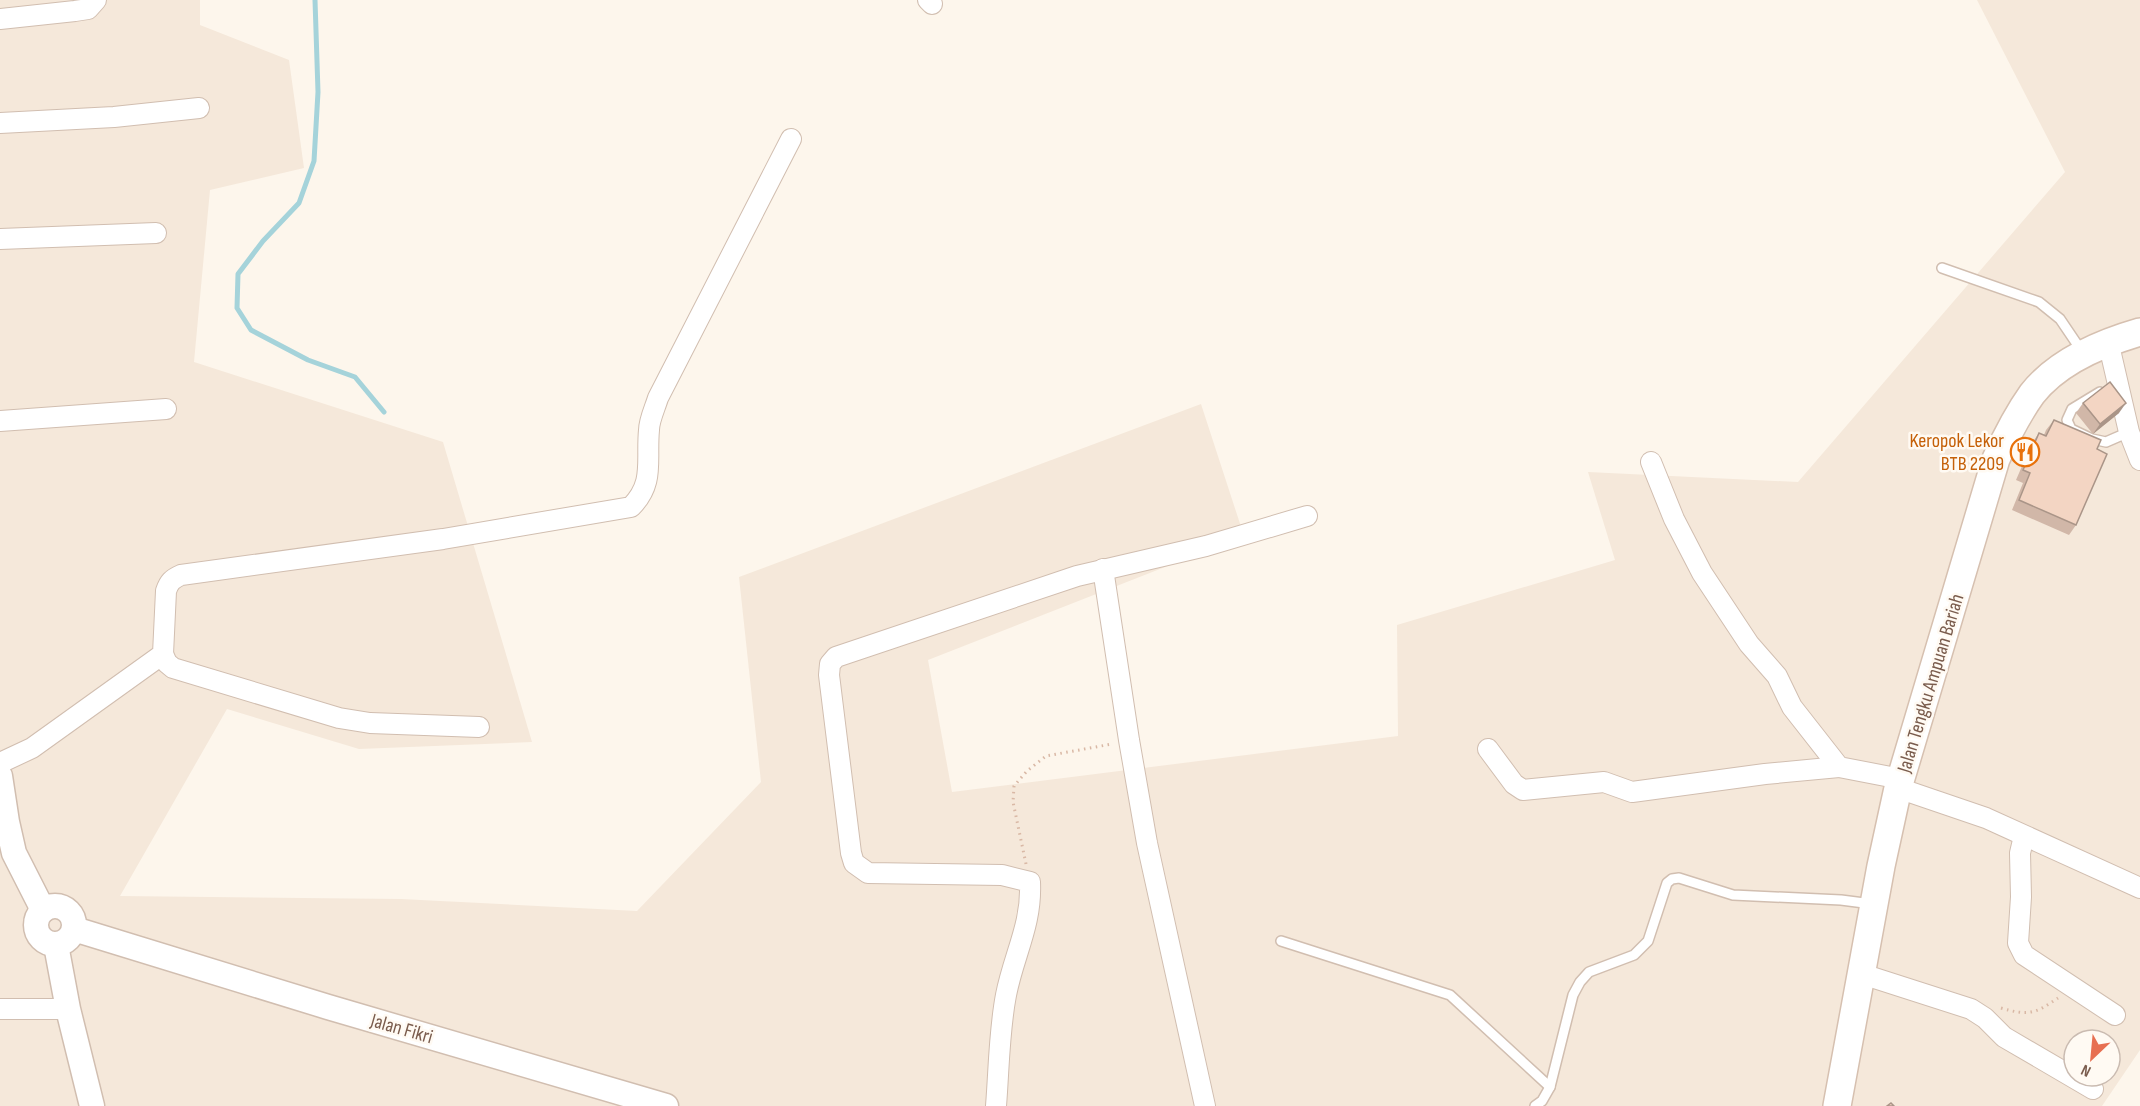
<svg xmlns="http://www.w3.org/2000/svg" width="2140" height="1106" font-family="'Sofia Sans Condensed',sans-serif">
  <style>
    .residential { fill: #f5e8da; fill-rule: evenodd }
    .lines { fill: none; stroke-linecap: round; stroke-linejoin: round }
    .stream { stroke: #a5d3da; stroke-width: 5 }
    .service-casing { stroke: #d1beb0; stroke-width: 12 }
    .minor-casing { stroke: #d1beb0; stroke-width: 22 }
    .tertiary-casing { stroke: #d1beb0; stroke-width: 27 }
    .secondary-casing { stroke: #d6c0b0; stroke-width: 30 }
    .path { stroke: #d9b8a5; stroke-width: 3; stroke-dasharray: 1.5 4.5; stroke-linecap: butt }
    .service { stroke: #fff; stroke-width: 9 }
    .minor { stroke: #fff; stroke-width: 20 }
    .tertiary { stroke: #fff; stroke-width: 24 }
    .secondary { stroke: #fff; stroke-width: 27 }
    .wall { fill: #d1b7a8 }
    .shaded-wall { fill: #aa9588 }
    .building { fill: #f3d5c3; stroke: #aa9588; stroke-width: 1.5 }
    .labels { text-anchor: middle; stroke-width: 5; stroke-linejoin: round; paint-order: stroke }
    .food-label { font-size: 20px; fill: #c56008; stroke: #fffaf3; text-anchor: end }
    .street-label { font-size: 20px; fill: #7a5c4d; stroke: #fffaf3 }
  </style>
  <rect width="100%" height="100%" fill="#fdf6ec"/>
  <path class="residential" d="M 0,0 L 200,0 L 200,25 L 289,60 L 304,168 L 210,190 L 194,362 L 443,442 L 532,742 L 359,749 L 227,709 L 120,896 L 401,899 L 637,911 L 761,782 L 739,577 L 1201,404 L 1244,536 L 928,660 L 952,792 L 1398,736 L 1397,625 L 1615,560 L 1588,472 L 1798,482 L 2065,172 L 1977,0 L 2140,0 L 2140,1050 L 2102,1106 L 0,1106 ZM 2074,1040 L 2110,1040 L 2110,1076 L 2074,1076 Z"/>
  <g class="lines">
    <path class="stream" d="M 315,0 L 318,92 L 314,161 L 299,203 L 263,241 L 238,274 L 237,308 L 251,330 L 308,360 L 355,377 L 384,412"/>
    <g class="service-casing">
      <g id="service">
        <path d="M 1942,268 L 2039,302 L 2060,319 L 2083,353"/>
        <path d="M 2100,392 L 2072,409 L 2067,420 L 2071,429 L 2092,439 L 2106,442 L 2129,432"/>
        <path d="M 1281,941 L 1450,995 L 1550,1087"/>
        <path d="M 1535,1106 L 1542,1101 L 1550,1087 L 1573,995 L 1580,982 L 1589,972 L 1634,955 L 1648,941 L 1667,883 L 1672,879 L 1679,878 L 1733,895 L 1841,900 L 1872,904"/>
      </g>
    </g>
    <g class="minor-casing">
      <g id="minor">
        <path d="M 928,0 L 932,4"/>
        <path d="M 0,19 L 75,11 L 88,9 L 96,0"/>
        <path d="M 0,123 L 114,117 L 199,108"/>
        <path d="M 0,239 L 156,233"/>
        <path d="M 2108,341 L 2129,432 L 2140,460"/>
        <path d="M 0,421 L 166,409"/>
        <path d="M 1651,462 L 1674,519 L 1702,573 L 1749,644 L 1777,676 L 1792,707 L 1839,767 L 1901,779"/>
        <path d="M 1103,569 L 1129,740 L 1147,843 L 1205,1106"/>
        <path d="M 163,654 L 167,663 L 173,668 L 339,718 L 370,723 L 479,727"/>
        <path d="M 1488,749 L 1514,784 L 1523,790 L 1604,782 L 1632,792 L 1765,774 L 1839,767"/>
        <path d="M 0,763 L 32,748 L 163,654 L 166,591 C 169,582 172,579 181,575 L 443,539 L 631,507 C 655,483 646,461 649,430 C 649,420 655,408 658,398 L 791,139"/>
        <path d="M 1898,788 L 1986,818 L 2140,888"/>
        <path d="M 2024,836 L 2020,853 L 2021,897 L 2018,943 L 2024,955 L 2115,1015"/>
        <path d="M 1862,974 L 1971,1009 L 1985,1018 L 2004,1037 L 2093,1089"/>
        <path d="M 0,1009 L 68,1009"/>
        <path d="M 996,1106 C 999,1069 999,1031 1006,995 C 1014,954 1032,925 1030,882 L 1002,875 L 868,873 L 854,863 L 851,853 L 829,675 L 830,664 L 836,657 L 1077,576 L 1206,546 L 1307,516"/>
      </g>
    </g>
    <g class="tertiary-casing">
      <g id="tertiary">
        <path d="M 0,776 L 7,822 L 14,853 L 43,910"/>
        <circle cx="55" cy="925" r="19"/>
        <path d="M 74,929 L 328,1007 L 666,1106"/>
        <path d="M 56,945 L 68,1009 L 92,1106"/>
      </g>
    </g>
    <g class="secondary-casing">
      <path id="secondary" d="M 1837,1106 L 1881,866 L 1898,788 L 1996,459 C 2006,437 2017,415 2032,394 C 2057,362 2102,343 2140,332"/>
    </g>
    <g class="path">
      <path d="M 1026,864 L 1013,802 L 1014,786 L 1027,771 L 1046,756 L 1112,744"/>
      <path d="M 2001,1008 C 2028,1016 2035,1014 2058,998"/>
    </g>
    <use href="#service" class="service"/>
    <use href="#minor" class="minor"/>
    <use href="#tertiary" class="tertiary"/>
    <use href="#secondary" class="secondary"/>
  </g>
  <g class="wall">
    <path d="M 2083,403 L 2119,413 L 2093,434 L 2076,413 Z"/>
    <path d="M 2054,420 L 2097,449 L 2076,525 L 2069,535 L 2012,510 L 2023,483 L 2016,480 L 2032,443 L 2039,433 L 2044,435 L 2046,430 Z"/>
  </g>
  <path class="shaded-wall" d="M 2126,403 L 2119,413 L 2093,434 L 2100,424 Z"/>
  <g class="building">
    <path d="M 2110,382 L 2126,403 L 2100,424 L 2083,403 Z"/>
    <path d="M 2054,420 L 2101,440 L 2097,449 L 2107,454 L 2076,525 L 2019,500 L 2030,473 L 2023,470 L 2039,433 L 2046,436 Z"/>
    <path d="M 1891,1103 L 1894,1106 L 1887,1106 Z"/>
  </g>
  <defs>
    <g id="restaurant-ring" transform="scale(1.5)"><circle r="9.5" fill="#fffaf3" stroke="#e8710a" stroke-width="1.5"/><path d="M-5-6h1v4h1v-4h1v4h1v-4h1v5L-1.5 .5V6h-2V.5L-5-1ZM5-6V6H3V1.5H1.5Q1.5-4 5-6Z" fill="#e8710a"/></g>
  </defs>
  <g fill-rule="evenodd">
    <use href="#restaurant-ring" x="2025" y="452"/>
  </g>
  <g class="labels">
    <g class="food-label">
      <text x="2004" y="447">Keropok Lekor<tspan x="2004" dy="23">BTB 2209</tspan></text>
    </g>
    <g class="street-label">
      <text transform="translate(1930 683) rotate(-73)" y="7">Jalan Tengku Ampuan Bariah</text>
      <text transform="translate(402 1028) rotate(16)" y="7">Jalan Fikri</text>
    </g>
  </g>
  <g transform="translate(2092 1058) rotate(206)"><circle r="28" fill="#fffaf3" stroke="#cabbb1" stroke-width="1.5"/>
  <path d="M0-4.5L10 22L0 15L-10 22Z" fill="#e76f51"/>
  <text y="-9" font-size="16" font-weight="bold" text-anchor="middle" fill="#7a5c4d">N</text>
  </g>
</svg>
